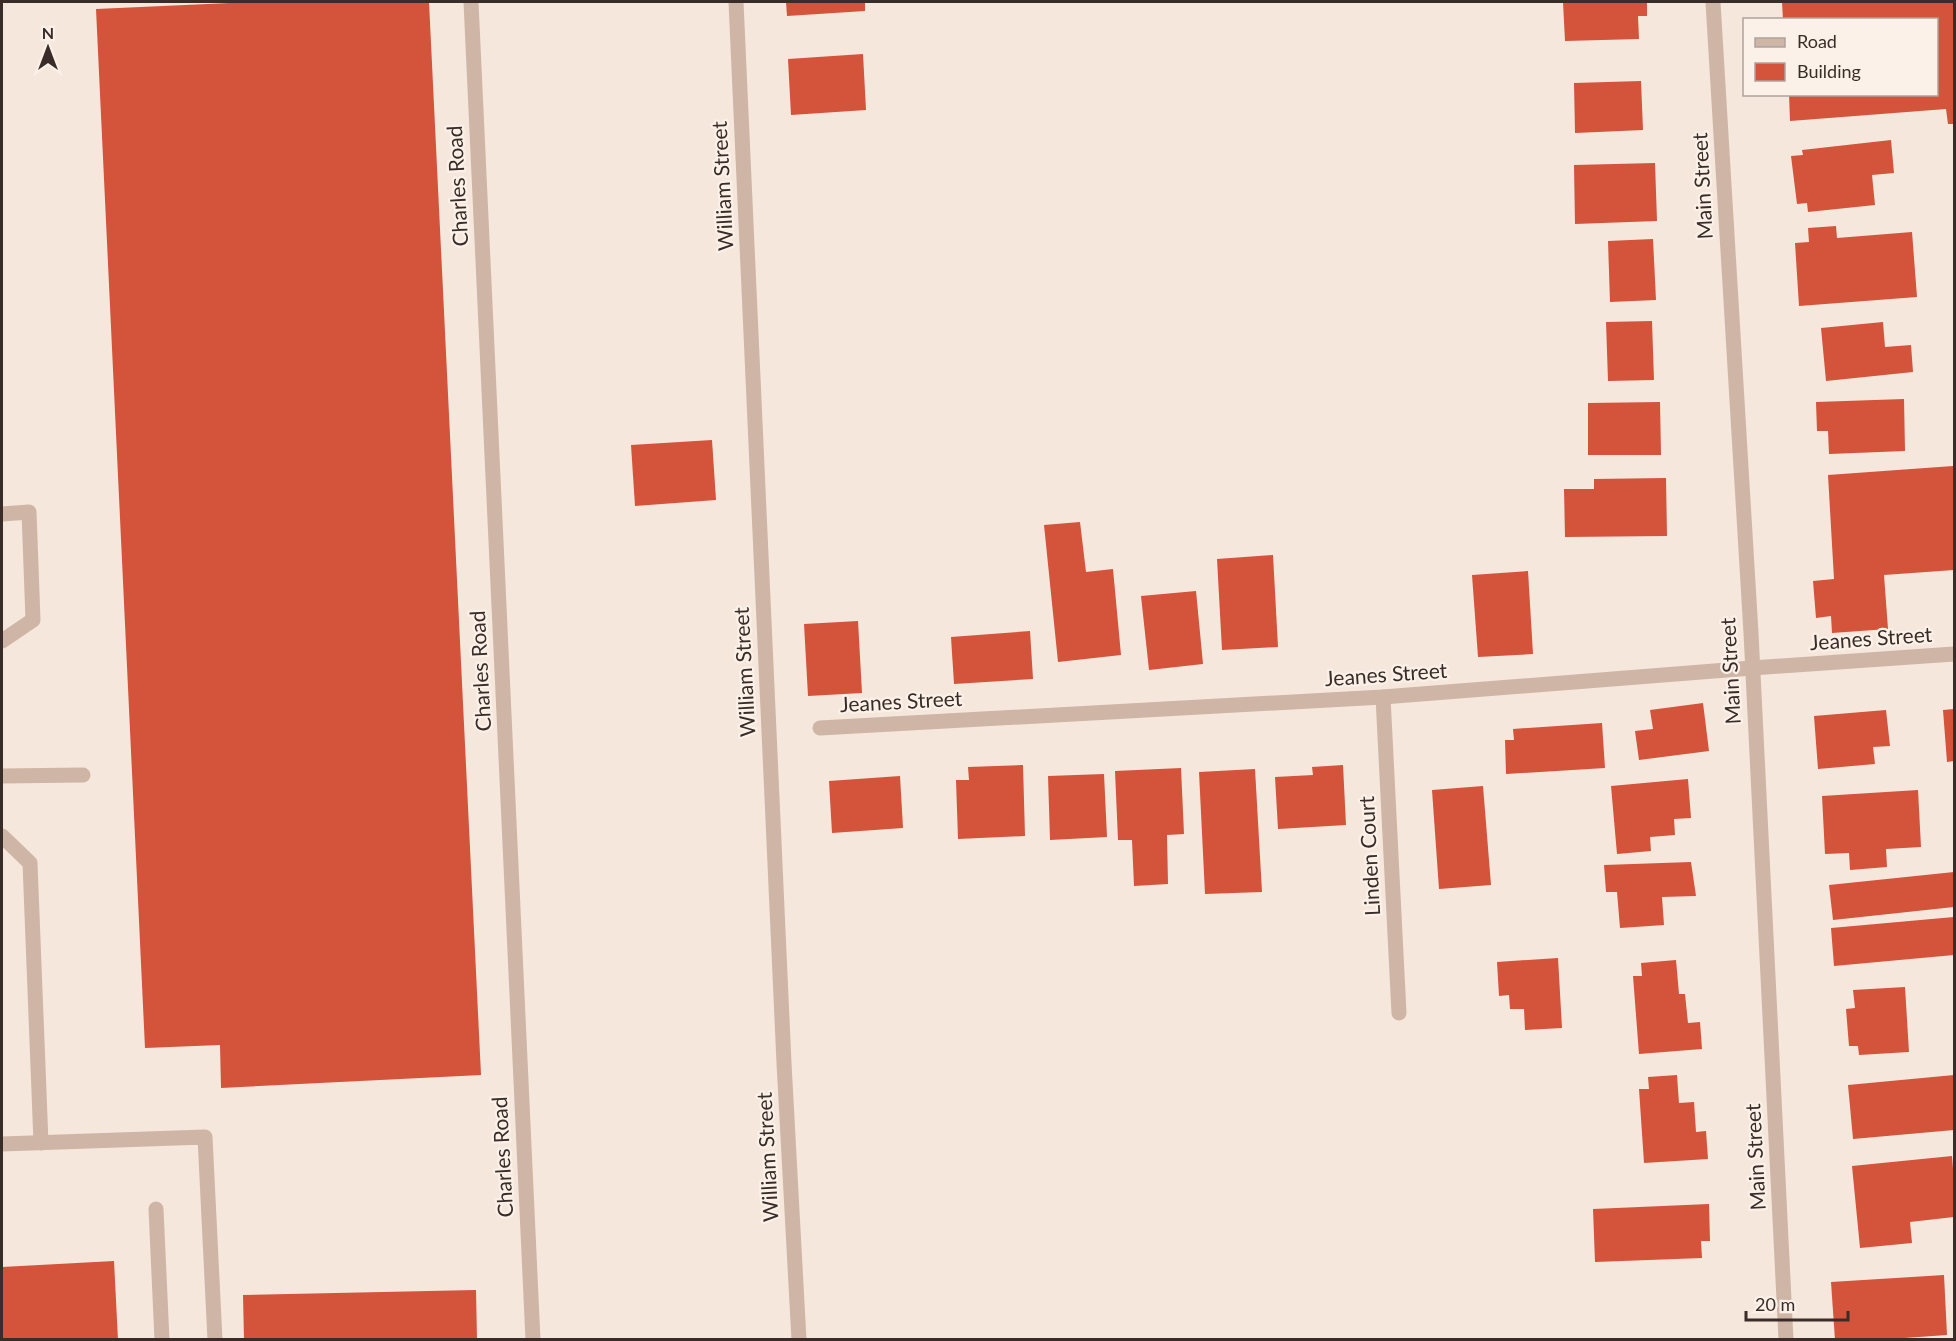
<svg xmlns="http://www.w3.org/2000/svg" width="1956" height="1341" font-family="Lato,sans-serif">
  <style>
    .building { fill: #d3533b }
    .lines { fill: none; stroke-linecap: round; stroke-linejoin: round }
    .lane { stroke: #cfb5a6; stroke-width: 15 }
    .street { stroke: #cfb5a6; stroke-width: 15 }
    .labels { text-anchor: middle; stroke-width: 4.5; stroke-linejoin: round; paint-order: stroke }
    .street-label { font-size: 21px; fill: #3a2c28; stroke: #fcf1e9 }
  </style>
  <rect width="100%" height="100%" fill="#f5e7dc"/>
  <g class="building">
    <path d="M 252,2 L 429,2 L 481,1075 L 221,1088 L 220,1045 L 145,1048 L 96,9 Z"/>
    <path d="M 786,2 L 865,2 L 865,11 L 787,16 Z"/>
    <path d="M 1563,2 L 1647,2 L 1647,16 L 1638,16 L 1639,39 L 1565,41 Z"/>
    <path d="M 1782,2 L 1954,2 L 1954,124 L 1948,124 L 1946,109 L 1790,121 L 1789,94 L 1936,94 L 1936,20 L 1783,20 Z"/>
    <path d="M 863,54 L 866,110 L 791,115 L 788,59 Z"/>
    <path d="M 1641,81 L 1643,130 L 1575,133 L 1574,83 Z"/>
    <path d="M 1891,140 L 1894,173 L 1872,175 L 1875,205 L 1808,212 L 1807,203 L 1797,204 L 1791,156 L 1803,155 L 1802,150 Z"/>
    <path d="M 1655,163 L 1657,221 L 1575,224 L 1574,165 Z"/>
    <path d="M 1836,226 L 1837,238 L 1912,232 L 1917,297 L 1799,306 L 1795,243 L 1809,242 L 1808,228 Z"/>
    <path d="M 1653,239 L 1656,300 L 1610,302 L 1608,241 Z"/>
    <path d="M 1652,321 L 1654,380 L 1608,381 L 1606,322 Z"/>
    <path d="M 1883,322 L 1885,347 L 1911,345 L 1913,372 L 1826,381 L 1821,328 Z"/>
    <path d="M 1904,399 L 1905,451 L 1829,454 L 1828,431 L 1817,431 L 1816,402 Z"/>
    <path d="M 1660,402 L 1661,455 L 1588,455 L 1588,403 Z"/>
    <path d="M 712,440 L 716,500 L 635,506 L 631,445 Z"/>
    <path d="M 1953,466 L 1954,570 L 1884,575 L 1888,629 L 1832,633 L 1831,616 L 1816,618 L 1813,581 L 1834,579 L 1828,475 Z"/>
    <path d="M 1666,478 L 1667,536 L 1565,537 L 1564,489 L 1594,489 L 1594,479 Z"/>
    <path d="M 1080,522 L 1086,572 L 1113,569 L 1121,655 L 1058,662 L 1044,525 Z"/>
    <path d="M 1273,555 L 1278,647 L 1222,650 L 1217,559 Z"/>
    <path d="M 1528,571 L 1533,654 L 1478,657 L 1472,575 Z"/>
    <path d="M 1196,591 L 1203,664 L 1149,670 L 1141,596 Z"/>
    <path d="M 858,621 L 862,693 L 808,696 L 804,624 Z"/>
    <path d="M 1030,631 L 1033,679 L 954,684 L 951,637 Z"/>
    <path d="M 1703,703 L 1709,751 L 1639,760 L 1635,731 L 1653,729 L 1650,710 Z"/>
    <path d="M 1954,709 L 1954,761 L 1947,762 L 1943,710 Z"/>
    <path d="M 1886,710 L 1890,746 L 1873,747 L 1875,764 L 1818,769 L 1814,716 Z"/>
    <path d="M 1602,723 L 1605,768 L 1506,774 L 1505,740 L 1514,740 L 1513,729 Z"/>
    <path d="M 1023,765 L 1025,836 L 958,839 L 956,780 L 969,780 L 968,767 Z"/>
    <path d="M 1343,765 L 1346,825 L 1278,829 L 1275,777 L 1313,775 L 1312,767 Z"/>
    <path d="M 1181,768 L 1184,834 L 1167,835 L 1168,884 L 1134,886 L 1132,840 L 1118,840 L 1115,771 Z"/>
    <path d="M 1255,769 L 1262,892 L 1205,894 L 1199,772 Z"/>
    <path d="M 1104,774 L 1107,837 L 1050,840 L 1048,776 Z"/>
    <path d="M 900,776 L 903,828 L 832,833 L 829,781 Z"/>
    <path d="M 1688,779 L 1691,818 L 1674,819 L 1675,835 L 1650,837 L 1651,851 L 1617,854 L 1611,786 Z"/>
    <path d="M 1483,786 L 1491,885 L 1439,889 L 1432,790 Z"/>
    <path d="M 1918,790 L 1921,847 L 1886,849 L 1887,867 L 1850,870 L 1849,853 L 1825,854 L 1822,796 Z"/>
    <path d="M 1691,862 L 1696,896 L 1662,897 L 1664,925 L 1620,928 L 1617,892 L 1606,892 L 1604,865 Z"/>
    <path d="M 1954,872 L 1954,907 L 1833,920 L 1829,885 Z"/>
    <path d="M 1954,917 L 1954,955 L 1834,966 L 1831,928 Z"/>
    <path d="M 1558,958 L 1562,1028 L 1525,1030 L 1524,1009 L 1510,1009 L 1509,995 L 1499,996 L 1497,962 Z"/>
    <path d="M 1676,960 L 1679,994 L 1685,994 L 1688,1023 L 1700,1022 L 1702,1049 L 1639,1054 L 1633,976 L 1642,976 L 1641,963 Z"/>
    <path d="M 1905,987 L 1909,1052 L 1859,1055 L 1858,1046 L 1849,1046 L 1846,1009 L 1855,1008 L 1853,990 Z"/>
    <path d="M 1677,1075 L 1679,1103 L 1694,1102 L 1696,1132 L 1706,1131 L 1708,1159 L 1644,1163 L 1639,1089 L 1649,1089 L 1648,1077 Z"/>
    <path d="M 1954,1075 L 1954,1130 L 1853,1139 L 1848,1085 Z"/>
    <path d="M 1952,1156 L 1954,1181 L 1954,1217 L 1910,1222 L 1912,1243 L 1860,1248 L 1852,1166 Z"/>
    <path d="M 1709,1204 L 1710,1241 L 1701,1241 L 1702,1258 L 1595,1262 L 1593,1209 Z"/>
    <path d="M 114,1261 L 118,1340 L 2,1340 L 2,1267 Z"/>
    <path d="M 1944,1275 L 1947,1335 L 1876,1340 L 1835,1340 L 1831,1282 Z"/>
    <path d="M 476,1290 L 477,1340 L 244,1340 L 243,1295 Z"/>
  </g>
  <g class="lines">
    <g class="lane">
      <path d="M 2,514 L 29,512 L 33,620 L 2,641"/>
      <path d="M 2,776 L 83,775"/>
      <path d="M 2,836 L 30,863 L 41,1143"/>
      <path d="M 2,1144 L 205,1137 L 215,1340"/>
      <path d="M 156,1209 L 162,1340"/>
    </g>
    <g class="street">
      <path d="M 471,2 L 533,1340"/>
      <path d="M 736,2 L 784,1063 L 799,1340"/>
      <path d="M 1713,2 L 1751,633 L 1786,1340"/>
      <path d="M 1383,697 L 1399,1013"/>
      <path d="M 820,728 L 1383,697 L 1752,668 L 1954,654"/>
    </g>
  </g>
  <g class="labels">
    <g class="street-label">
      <text transform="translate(458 186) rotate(-93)" y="7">Charles Road</text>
      <text transform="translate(723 186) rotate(-93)" y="7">William Street</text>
      <text transform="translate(1703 186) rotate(-93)" y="7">Main Street</text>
      <text transform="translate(1871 639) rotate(-4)" y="7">Jeanes Street</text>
      <text transform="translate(481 671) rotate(-93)" y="7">Charles Road</text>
      <text transform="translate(1731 671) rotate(-93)" y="7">Main Street</text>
      <text transform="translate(745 672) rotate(-93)" y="7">William Street</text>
      <text transform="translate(1386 675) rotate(-4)" y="7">Jeanes Street</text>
      <text transform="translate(901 702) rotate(-3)" y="7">Jeanes Street</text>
      <text transform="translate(1370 856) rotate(-93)" y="7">Linden Court</text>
      <text transform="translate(503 1157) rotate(-93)" y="7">Charles Road</text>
      <text transform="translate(768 1157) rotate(-93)" y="7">William Street</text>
      <text transform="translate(1756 1157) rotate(-93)" y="7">Main Street</text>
    </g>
  </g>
  <rect width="1956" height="1341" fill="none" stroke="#3a2c28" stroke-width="6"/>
  <rect x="1743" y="18" width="195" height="78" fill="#fcf1e9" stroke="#aea29c" stroke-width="1.5"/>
  <rect x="1755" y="38" width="30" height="9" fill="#cfb5a6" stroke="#aea29c" stroke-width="1.5"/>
  <text x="1797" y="48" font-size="18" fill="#3a2c28">Road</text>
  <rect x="1755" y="63" width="30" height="18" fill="#d3533b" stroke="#aea29c" stroke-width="1.5"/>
  <text x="1797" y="78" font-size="18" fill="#3a2c28">Building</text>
  <g transform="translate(48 48)" stroke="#fcf1e9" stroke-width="4.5" paint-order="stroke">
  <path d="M0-4.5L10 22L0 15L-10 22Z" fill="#3a2c28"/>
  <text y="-9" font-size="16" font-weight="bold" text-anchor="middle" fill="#3a2c28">N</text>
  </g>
  <path d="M1746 1311v9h102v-9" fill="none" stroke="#3a2c28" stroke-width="3"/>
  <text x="1755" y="1311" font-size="18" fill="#3a2c28" stroke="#fcf1e9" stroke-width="4.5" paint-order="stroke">20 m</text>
</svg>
